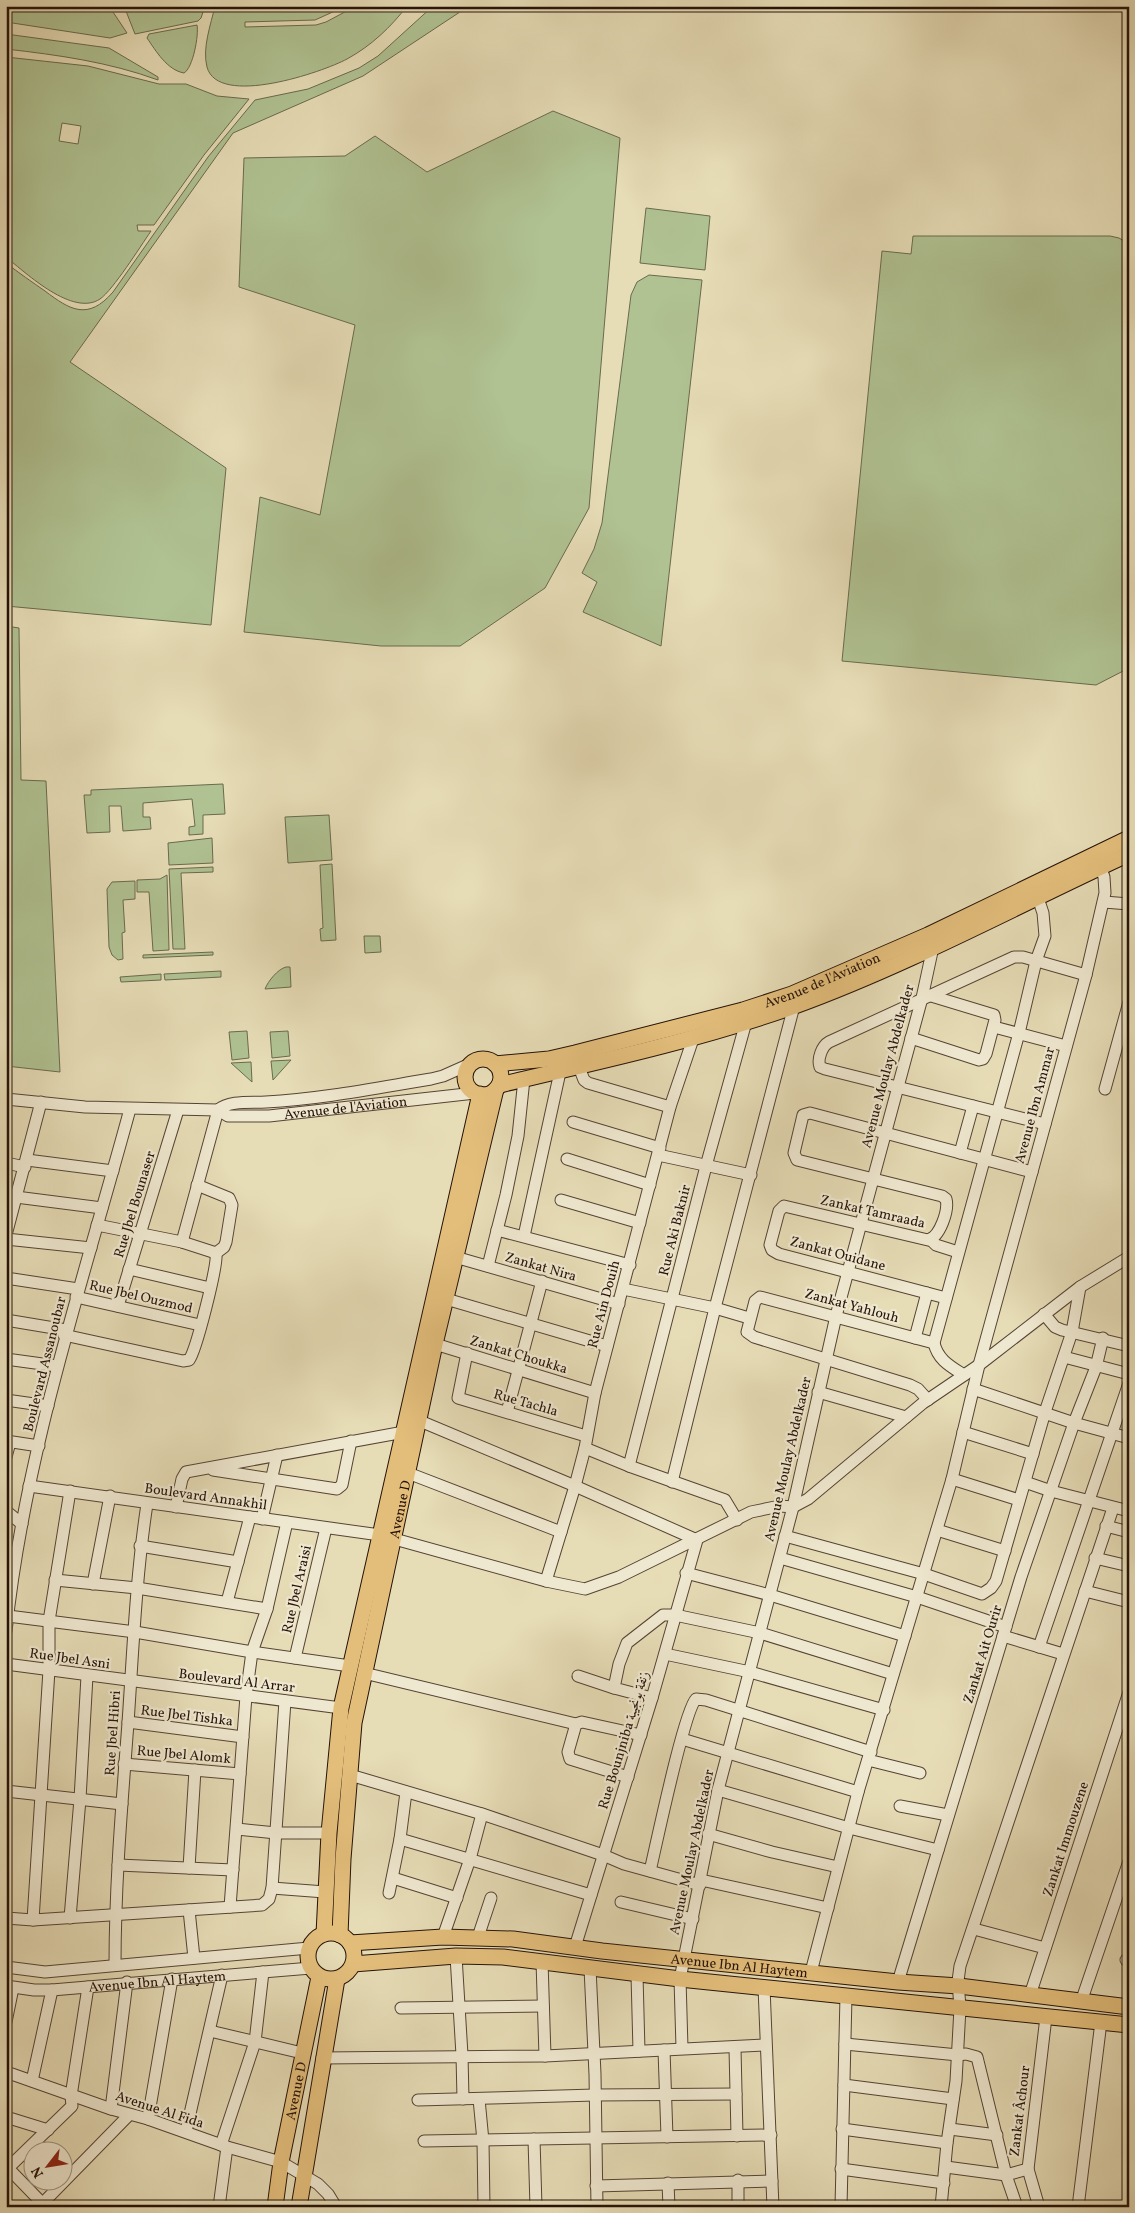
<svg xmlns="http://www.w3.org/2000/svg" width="1135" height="2213" font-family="Vollkorn,Amiri,serif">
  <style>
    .green { fill: #b0c292; stroke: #6a6a4d; fill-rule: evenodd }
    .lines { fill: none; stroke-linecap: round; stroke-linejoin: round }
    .minor-casing { stroke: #554434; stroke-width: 13 }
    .major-casing { stroke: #251208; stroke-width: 17 }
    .minor { stroke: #efe8d0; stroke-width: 11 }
    .major { stroke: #e3be7b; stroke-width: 15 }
    .labels { text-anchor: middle; stroke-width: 4.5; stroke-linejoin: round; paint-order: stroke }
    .street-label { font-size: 14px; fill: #251208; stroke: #efe8d0 }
  </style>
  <rect width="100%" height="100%" fill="#e6dcb6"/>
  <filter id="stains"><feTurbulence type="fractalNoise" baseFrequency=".004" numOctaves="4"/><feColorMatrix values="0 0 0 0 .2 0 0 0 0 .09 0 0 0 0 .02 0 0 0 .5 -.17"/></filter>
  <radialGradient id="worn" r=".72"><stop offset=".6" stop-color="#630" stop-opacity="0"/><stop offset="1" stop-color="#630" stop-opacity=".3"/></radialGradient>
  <g class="green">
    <path d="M 6,6 L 109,6 L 127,33 L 110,38 L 6,22 Z"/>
    <path d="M 124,6 L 205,6 L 201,18 L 198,21 L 135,34 Z"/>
    <path d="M 215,6 L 346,6 L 315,20 L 245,22 L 245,27 L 316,25 L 326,22 L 356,6 L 407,6 C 391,27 371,46 347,59 C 323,72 218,108 207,67 C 202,48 211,24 215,6 Z"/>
    <path d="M 433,6 L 469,6 L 363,76 L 233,133 L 70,362 L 226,468 L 211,625 L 6,606 L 6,263 C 19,273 32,282 45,291 C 70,310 88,321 113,292 L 208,157 L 255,100 L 308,89 L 359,68 L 378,56 Z"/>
    <path d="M 197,25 C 199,35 193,68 184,73 C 167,70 156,51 147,38 L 149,34 Z"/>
    <path d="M 6,34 L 109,48 L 158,77 L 158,80 C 109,62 58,55 6,49 Z"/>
    <path d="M 6,57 L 88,66 L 159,84 L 186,84 L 217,96 L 249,99 L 204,155 L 154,225 L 137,225 L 138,231 L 151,231 C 140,247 113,290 100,299 C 73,317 27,274 6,257 ZM 62,123 L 81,126 L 78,144 L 59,141 Z"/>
    <path d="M 553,111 L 620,138 L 589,508 L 545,588 L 460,646 L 381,646 L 244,632 L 260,497 L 320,515 L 355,325 L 239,287 L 244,158 L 345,156 L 375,136 L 427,172 Z"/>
    <path d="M 646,208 L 710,216 L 705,270 L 640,263 Z"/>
    <path d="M 913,236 L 1110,236 L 1119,238 L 1129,244 L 1129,668 L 1096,685 L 842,661 L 882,251 L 911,254 Z"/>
    <path d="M 649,275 L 702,280 L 661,646 L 583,612 L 597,582 L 582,573 L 594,549 L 602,523 L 631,295 L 637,282 Z"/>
    <path d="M 6,626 L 19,628 L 21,780 L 46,781 L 60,1072 L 6,1066 Z"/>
    <path d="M 223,784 L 225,814 L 203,815 L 203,834 L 189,835 L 189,827 L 195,826 L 192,799 L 143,803 L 143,817 L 150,817 L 151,829 L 123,831 L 121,806 L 109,806 L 110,832 L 87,833 L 84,795 L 91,795 L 91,790 Z"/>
    <path d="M 329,815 L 332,860 L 288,863 L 285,817 Z"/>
    <path d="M 212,838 L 213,863 L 169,865 L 168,843 Z"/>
    <path d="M 332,864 L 336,940 L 321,941 L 320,929 L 323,928 L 320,865 Z"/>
    <path d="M 213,867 L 213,872 L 181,873 L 185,949 L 173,949 L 169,869 Z"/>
    <path d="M 167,875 L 169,950 L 153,951 L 149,892 L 137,892 L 137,880 L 160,879 Z"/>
    <path d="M 135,881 L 135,899 L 123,900 L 125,932 L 122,933 L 123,959 L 118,960 L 112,955 L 109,947 L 107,889 L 112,882 Z"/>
    <path d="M 364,936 L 380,936 L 381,952 L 365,953 Z"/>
    <path d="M 213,952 L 213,955 L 143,958 L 143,955 Z"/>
    <path d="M 286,967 L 290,967 L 291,987 L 265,989 C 268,981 278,969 286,967 Z"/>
    <path d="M 221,971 L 221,977 L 165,980 L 164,974 Z"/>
    <path d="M 161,974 L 161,980 L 121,982 L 120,977 Z"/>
    <path d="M 247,1031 L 249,1058 L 232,1060 L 229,1032 Z"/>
    <path d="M 288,1031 L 290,1056 L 272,1058 L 270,1032 Z"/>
    <path d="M 291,1060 L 273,1080 L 271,1061 Z"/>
    <path d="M 251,1062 L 252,1082 L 231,1063 Z"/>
  </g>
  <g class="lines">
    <g class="minor-casing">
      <g id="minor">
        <path d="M 1104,902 L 1129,904"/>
        <path d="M 994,1027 L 1066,1046"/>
        <path d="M 911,1038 L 979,1060 L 983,1059 L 986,1054 L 995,1020 L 994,1015 L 928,995"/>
        <path d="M 579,1067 L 584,1080 L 588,1083 L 670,1107"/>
        <path d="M 1105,1089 L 1129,1002"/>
        <path id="s1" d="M 6,1099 L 85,1107 L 218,1110 L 228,1116 L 269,1116 L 475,1093"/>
        <path d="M 218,1110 C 230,1100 251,1103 266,1102 C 321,1099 376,1088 431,1079 L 443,1076 L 470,1064"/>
        <path d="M 573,1122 L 660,1148"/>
        <path d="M 1045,1124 L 825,1069 L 820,1067 C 817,1059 822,1046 829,1042 L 1014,957 L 1023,957 L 1086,975"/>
        <path d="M 960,1153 L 973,1106"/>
        <path d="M 658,1155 L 751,1175"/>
        <path d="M 567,1159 L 650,1185"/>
        <path d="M 27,1160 L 113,1171"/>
        <path d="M 6,1163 L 25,1167"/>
        <path d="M 197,1185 L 229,1198 L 232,1205 L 226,1242 L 224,1247 L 216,1253"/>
        <path d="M 16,1197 L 102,1208"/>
        <path d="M 561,1200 L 640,1223"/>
        <path d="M 97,1225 L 182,1242 L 216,1253"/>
        <path d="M 497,1230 L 630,1265"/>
        <path d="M 6,1235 L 41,1102"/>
        <path d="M 524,1236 L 560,1072"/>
        <path d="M 6,1239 L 91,1248"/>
        <path d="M 930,1239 L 936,1245 L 958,1252"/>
        <path d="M 182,1242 L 218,1110"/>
        <path d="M 455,1257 L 619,1304"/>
        <path d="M 488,1266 L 506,1195 L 518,1136 L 524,1079"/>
        <path d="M 129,1269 L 210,1288"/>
        <path d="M 6,1278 L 78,1289"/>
        <path d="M 623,1289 L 715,1308 L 749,1318"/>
        <path d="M 76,1297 L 200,1325"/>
        <path d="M 946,1298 L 779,1254 L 772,1250 L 770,1245 L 779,1211 L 784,1206 L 928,1240 C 940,1237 949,1210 946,1199 L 942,1196 L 797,1160 L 794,1153 L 803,1115 L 810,1113 L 1032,1172"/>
        <path d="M 446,1299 L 607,1346"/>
        <path d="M 118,1306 L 178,1110"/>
        <path d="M 1044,1314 L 1055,1327 L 1062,1330 L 1129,1346"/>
        <path d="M 6,1320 L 66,1330"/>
        <path d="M 64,1335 L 183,1361 L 189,1360 C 196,1351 218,1265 216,1253"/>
        <path d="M 915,1338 L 927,1293"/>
        <path d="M 435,1344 L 595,1393"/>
        <path d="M 467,1353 L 458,1398 L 586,1436"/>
        <path d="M 1064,1357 L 1129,1374"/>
        <path d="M 6,1359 L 57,1366"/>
        <path d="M 964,1375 C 950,1366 938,1360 934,1343 L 1019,1033 L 1036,961 L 1045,936 L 1043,913 L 1036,892"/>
        <path d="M 973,1389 L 1074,1423 L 1129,1438"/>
        <path d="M 818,1392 L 906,1417"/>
        <path d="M 6,1400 L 48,1406"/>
        <path d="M 928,1400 L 918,1389 L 910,1385 L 754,1337 L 747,1332 L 755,1301 L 760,1297 L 934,1343"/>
        <path d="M 507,1412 L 542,1281"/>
        <path d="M 420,1421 L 575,1486 L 697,1540 L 652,1698 L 575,1947"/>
        <path d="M 963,1432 L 1033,1454"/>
        <path d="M 6,1441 L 39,1446"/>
        <path d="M 585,1448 L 629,1466"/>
        <path d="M 6,1457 L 10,1442"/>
        <path d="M 213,1470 L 337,1489 L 342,1485 L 351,1441"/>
        <path d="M 408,1473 L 561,1532"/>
        <path d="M 952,1479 L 1019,1500"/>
        <path d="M 672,1482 L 715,1308 L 794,1006"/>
        <path d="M 1025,1482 L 1051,1491 L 1129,1511"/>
        <path d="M 29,1486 L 380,1535 L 546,1581 L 585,1589 L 619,1577 L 751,1512 L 780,1506 L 793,1507 L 808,1499 L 923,1403 L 979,1365 L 1080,1287 L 1129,1257"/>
        <path d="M 176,1507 L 182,1479 L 186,1472 L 404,1432"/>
        <path d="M 6,1511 L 22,1524"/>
        <path d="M 262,1519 L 277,1455"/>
        <path d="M 737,1520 L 725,1500 L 629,1466 L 706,1166 L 746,1022"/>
        <path d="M 1106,1526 L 1129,1532"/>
        <path d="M 937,1530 L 1005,1551"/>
        <path d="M 785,1536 L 924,1574 L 982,1594 L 991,1588 L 996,1581 L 1045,1412 L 1072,1332 L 1080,1287"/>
        <path d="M 140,1546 L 238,1562"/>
        <path d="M 780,1558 L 917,1597 L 1006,1627"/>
        <path d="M 1095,1558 L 1129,1566"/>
        <path d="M 686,1573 L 770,1595 L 905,1636"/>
        <path d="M 55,1580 L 137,1588 L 267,1609"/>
        <path d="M 546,1581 L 575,1486 L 585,1448 L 595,1393 L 670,1107 L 694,1036"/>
        <path d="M 93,1584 L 110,1496"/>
        <path d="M 1085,1591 L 1129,1602"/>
        <path d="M 227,1602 L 250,1517"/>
        <path d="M 8,1616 L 135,1632 L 252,1652 L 350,1666"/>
        <path d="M 6,1631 C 25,1452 83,1282 130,1109"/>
        <path d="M 1003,1636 L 1063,1654"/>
        <path d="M 1039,1647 L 1129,1383"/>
        <path d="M 665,1654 L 750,1672 L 884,1710"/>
        <path d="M 295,1658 L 326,1528"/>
        <path d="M 6,1664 L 341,1708"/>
        <path d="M 364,1673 L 576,1724"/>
        <path d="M 578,1676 L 614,1688"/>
        <path d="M 652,1698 L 614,1688 L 619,1664 L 627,1643 L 663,1615 L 675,1615 L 760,1633 L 893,1674"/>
        <path d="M 128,1722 L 243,1737"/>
        <path d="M 682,1739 L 858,1792"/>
        <path d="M 868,1760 L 920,1773"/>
        <path d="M 124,1764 L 240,1774"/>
        <path d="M 350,1775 L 482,1814 L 603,1855 L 624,1864 L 700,1885"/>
        <path d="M 628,1777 L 570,1759 L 568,1752 L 576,1724 L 582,1722 L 641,1735"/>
        <path d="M 718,1790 L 849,1828 L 938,1850"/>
        <path d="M 6,1791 L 122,1804"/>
        <path d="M 900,1806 L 948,1815"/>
        <path d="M 237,1829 L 276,1833 L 329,1833"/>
        <path d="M 708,1834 L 772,1852 L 838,1867"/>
        <path d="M 400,1839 L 591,1895"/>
        <path d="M 118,1865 L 233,1870"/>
        <path d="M 189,1868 L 195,1770"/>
        <path d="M 650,1871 C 656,1846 684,1711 696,1699 L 706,1700 L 871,1752"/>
        <path d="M 393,1878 L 457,1898"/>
        <path d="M 701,1880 L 828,1908"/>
        <path d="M 272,1888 L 325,1892"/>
        <path d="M 389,1893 L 400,1839 L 406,1792"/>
        <path d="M 621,1902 L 693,1919"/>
        <path d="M 230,1907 L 246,1696 L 252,1652 L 267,1609 L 287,1522"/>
        <path d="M 189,1910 L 194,1958"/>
        <path d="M 6,1918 L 33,1920 L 262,1905 L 269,1899 L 272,1888 L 285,1701"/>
        <path d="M 70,1918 L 80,1799 L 87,1676"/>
        <path d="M 33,1920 L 49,1670 L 49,1621 L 70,1491"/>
        <path d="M 974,1929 L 1045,1948"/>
        <path d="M 443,1937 L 470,1859 L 482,1814"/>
        <path d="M 478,1937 L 491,1898"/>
        <path d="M 456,1956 L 462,2055 L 463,2099"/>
        <path d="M 1126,1960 L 1129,1960"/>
        <path d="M 542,1961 L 545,2056"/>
        <path d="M 115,1965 C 115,1884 122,1803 128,1723 C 133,1650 136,1576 147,1504"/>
        <path d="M 6,1967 L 45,1972 L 309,1948"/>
        <path d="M 590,1968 L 595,2074 L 597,2207"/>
        <path d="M 811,1972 L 858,1792 L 952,1479 L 979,1365 L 1086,975 L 1105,893 L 1104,877 L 1098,860"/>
        <path d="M 637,1975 L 639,2051"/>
        <path d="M 898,1982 L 1021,1577 L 1074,1423 L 1096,1367 L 1103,1338"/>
        <path id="s2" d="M 6,1986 L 34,1990 L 52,1990 L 311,1968"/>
        <path d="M 764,1987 L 773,2207"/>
        <path d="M 1030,1995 L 1129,1692"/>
        <path d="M 1081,2002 L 1129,1861"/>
        <path d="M 401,2008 L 543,2006"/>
        <path d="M 6,2022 L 13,1988"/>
        <path d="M 210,2031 L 302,2053"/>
        <path d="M 845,2044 L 958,2055 L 966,2054 L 977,2057 L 1006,2175 L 1017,2207"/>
        <path d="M 682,2048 L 680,1979 L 718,1790 L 793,1507 L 836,1316 L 922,998 L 933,947"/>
        <path d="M 735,2048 L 737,2136"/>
        <path d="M 664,2050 L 667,2137"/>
        <path d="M 322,2058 L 545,2056 L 765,2045"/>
        <path d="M 6,2072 L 111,2109 L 148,2119 L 227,2147 L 281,2162 L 318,2184 L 328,2194 L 336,2207"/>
        <path d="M 32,2081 L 52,1990"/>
        <path d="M 844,2085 L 953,2099"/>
        <path d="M 479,2099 L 483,2141 L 484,2207"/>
        <path d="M 418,2100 L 595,2095 L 736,2094"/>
        <path d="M 111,2109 L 127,1982"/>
        <path d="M 6,2117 L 48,2130"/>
        <path d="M 148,2119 L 172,1979"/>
        <path d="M 842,2129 L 947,2143"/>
        <path d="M 950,2129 L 997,2135"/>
        <path d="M 186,2131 L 222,1975"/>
        <path d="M 534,2139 L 536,2207"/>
        <path d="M 424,2141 L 771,2135"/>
        <path d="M 221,2145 L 255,2042 L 263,1972"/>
        <path d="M 946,2167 L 1006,2175 L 1028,2169"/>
        <path d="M 8,2168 L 42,2203"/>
        <path d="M 841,2169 L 944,2183"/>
        <path d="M 6,2170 L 72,2106 L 71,2096 L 88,1987"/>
        <path d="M 738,2180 L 738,2207"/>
        <path d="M 668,2183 L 669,2207"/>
        <path d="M 596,2186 L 772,2181"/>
        <path d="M 39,2207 L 129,2115"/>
        <path d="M 219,2207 L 227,2147"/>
        <path d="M 841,2207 L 846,1996"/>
        <path d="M 941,2207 L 947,2143 L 956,2081 L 960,2008 L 958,1981 L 960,1966 L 1113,1508"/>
        <path d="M 1039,2207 L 1028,2169 L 1046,2017"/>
        <path d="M 1078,2207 L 1101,2022"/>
      </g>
    </g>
    <g class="major-casing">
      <g id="major">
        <circle cx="483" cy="1077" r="18"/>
        <path id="s3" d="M 495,1064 L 549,1059 L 575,1053 L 743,1010 L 792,994 L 928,935 L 1129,838"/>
        <path d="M 499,1085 C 598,1062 699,1040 795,1006 C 910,964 1018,905 1129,854"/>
        <circle cx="331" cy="1956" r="23"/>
        <path d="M 324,1934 L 329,1833 L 341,1708 L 480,1094"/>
        <path id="s4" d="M 340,1935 L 343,1859 L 354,1723 L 435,1344 L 496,1089"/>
        <path id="s5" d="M 350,1943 L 443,1937 L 513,1939 L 602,1951 L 898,1982 L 959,1986 L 1129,2007"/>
        <path d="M 353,1964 L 456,1956 L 503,1957 L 680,1979 L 1129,2025"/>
        <path id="s6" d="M 275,2207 L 281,2162 L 319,1977"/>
        <path d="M 299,2207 L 337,1979"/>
      </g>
    </g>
    <use href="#minor" class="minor"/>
    <use href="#major" class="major"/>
  </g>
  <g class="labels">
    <g class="street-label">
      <text dy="5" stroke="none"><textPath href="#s3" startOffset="339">Avenue de l'Aviation</textPath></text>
      <text transform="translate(887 1066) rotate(-75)" y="5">Avenue Moulay Abdelkader</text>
      <text transform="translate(1034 1105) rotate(-75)" y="5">Avenue Ibn Ammar</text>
      <text dy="5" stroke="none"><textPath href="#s1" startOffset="342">Avenue de l'Aviation</textPath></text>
      <text transform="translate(134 1204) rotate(-73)" y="5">Rue Jbel Bounaser</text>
      <text transform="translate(873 1211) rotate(13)" y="5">Zankat Tamraada</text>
      <text transform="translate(674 1230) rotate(-76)" y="5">Rue Aki Baknir</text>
      <text transform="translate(838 1253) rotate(15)" y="5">Zankat Ouidane</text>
      <text transform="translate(541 1266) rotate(16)" y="5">Zankat Nira</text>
      <text transform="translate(141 1296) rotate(13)" y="5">Rue Jbel Ouzmod</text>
      <text transform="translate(603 1304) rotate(-75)" y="5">Rue Ain Douih</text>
      <text transform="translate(852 1305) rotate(15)" y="5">Zankat Yahlouh</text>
      <text transform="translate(519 1354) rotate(17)" y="5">Zankat Choukka</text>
      <text transform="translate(44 1364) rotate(-76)" y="5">Boulevard Assanoubar</text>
      <text transform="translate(526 1402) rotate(16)" y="5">Rue Tachla</text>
      <text transform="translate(787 1459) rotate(-77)" y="5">Avenue Moulay Abdelkader</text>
      <text transform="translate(206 1496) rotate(8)" y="5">Boulevard Annakhil</text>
      <text dy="5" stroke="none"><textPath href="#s4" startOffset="431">Avenue D</textPath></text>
      <text transform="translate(296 1589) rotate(-77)" y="5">Rue Jbel Araisi</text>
      <text transform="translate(982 1654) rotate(-73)" y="5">Zankat Ait Ourir</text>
      <text transform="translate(70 1658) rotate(8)" y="5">Rue Jbel Asni</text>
      <text transform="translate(237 1680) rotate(7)" y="5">Boulevard Al Arrar</text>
      <text transform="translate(187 1715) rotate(7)" y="5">Rue Jbel Tishka</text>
      <text transform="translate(112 1733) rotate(-86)" y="5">Rue Jbel Hibri</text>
      <text transform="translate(623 1740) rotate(-73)" y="5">Rue Bounjniba زنقة بونجيبة</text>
      <text transform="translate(184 1754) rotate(5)" y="5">Rue Jbel Alomk</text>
      <text transform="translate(1065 1839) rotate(-72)" y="5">Zankat Immouzene</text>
      <text transform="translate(691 1852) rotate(-78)" y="5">Avenue Moulay Abdelkader</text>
      <text dy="5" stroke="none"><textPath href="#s5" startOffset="391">Avenue Ibn Al Haytem</textPath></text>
      <text dy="5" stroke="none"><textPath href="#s2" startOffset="152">Avenue Ibn Al Haytem</textPath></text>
      <text dy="5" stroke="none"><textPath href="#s6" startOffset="118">Avenue D</textPath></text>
      <text transform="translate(160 2109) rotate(18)" y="5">Avenue Al Fida</text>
      <text transform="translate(1019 2111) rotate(-83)" y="5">Zankat Âchour</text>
    </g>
  </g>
  <rect width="1135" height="2213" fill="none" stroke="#e6dcb6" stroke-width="25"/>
  <rect x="8" y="8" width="1120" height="2198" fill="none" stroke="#251208" stroke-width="2.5"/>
  <rect x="12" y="12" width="1110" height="2188" fill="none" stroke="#251208"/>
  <g transform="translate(48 2166) rotate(239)"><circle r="24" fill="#efe8d0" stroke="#9e9280"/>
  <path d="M0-4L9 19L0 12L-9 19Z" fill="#8f2418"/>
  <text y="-8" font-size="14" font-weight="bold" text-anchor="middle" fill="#251208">N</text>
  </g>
  <rect width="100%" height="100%" filter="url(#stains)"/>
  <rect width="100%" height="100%" fill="url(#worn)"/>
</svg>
